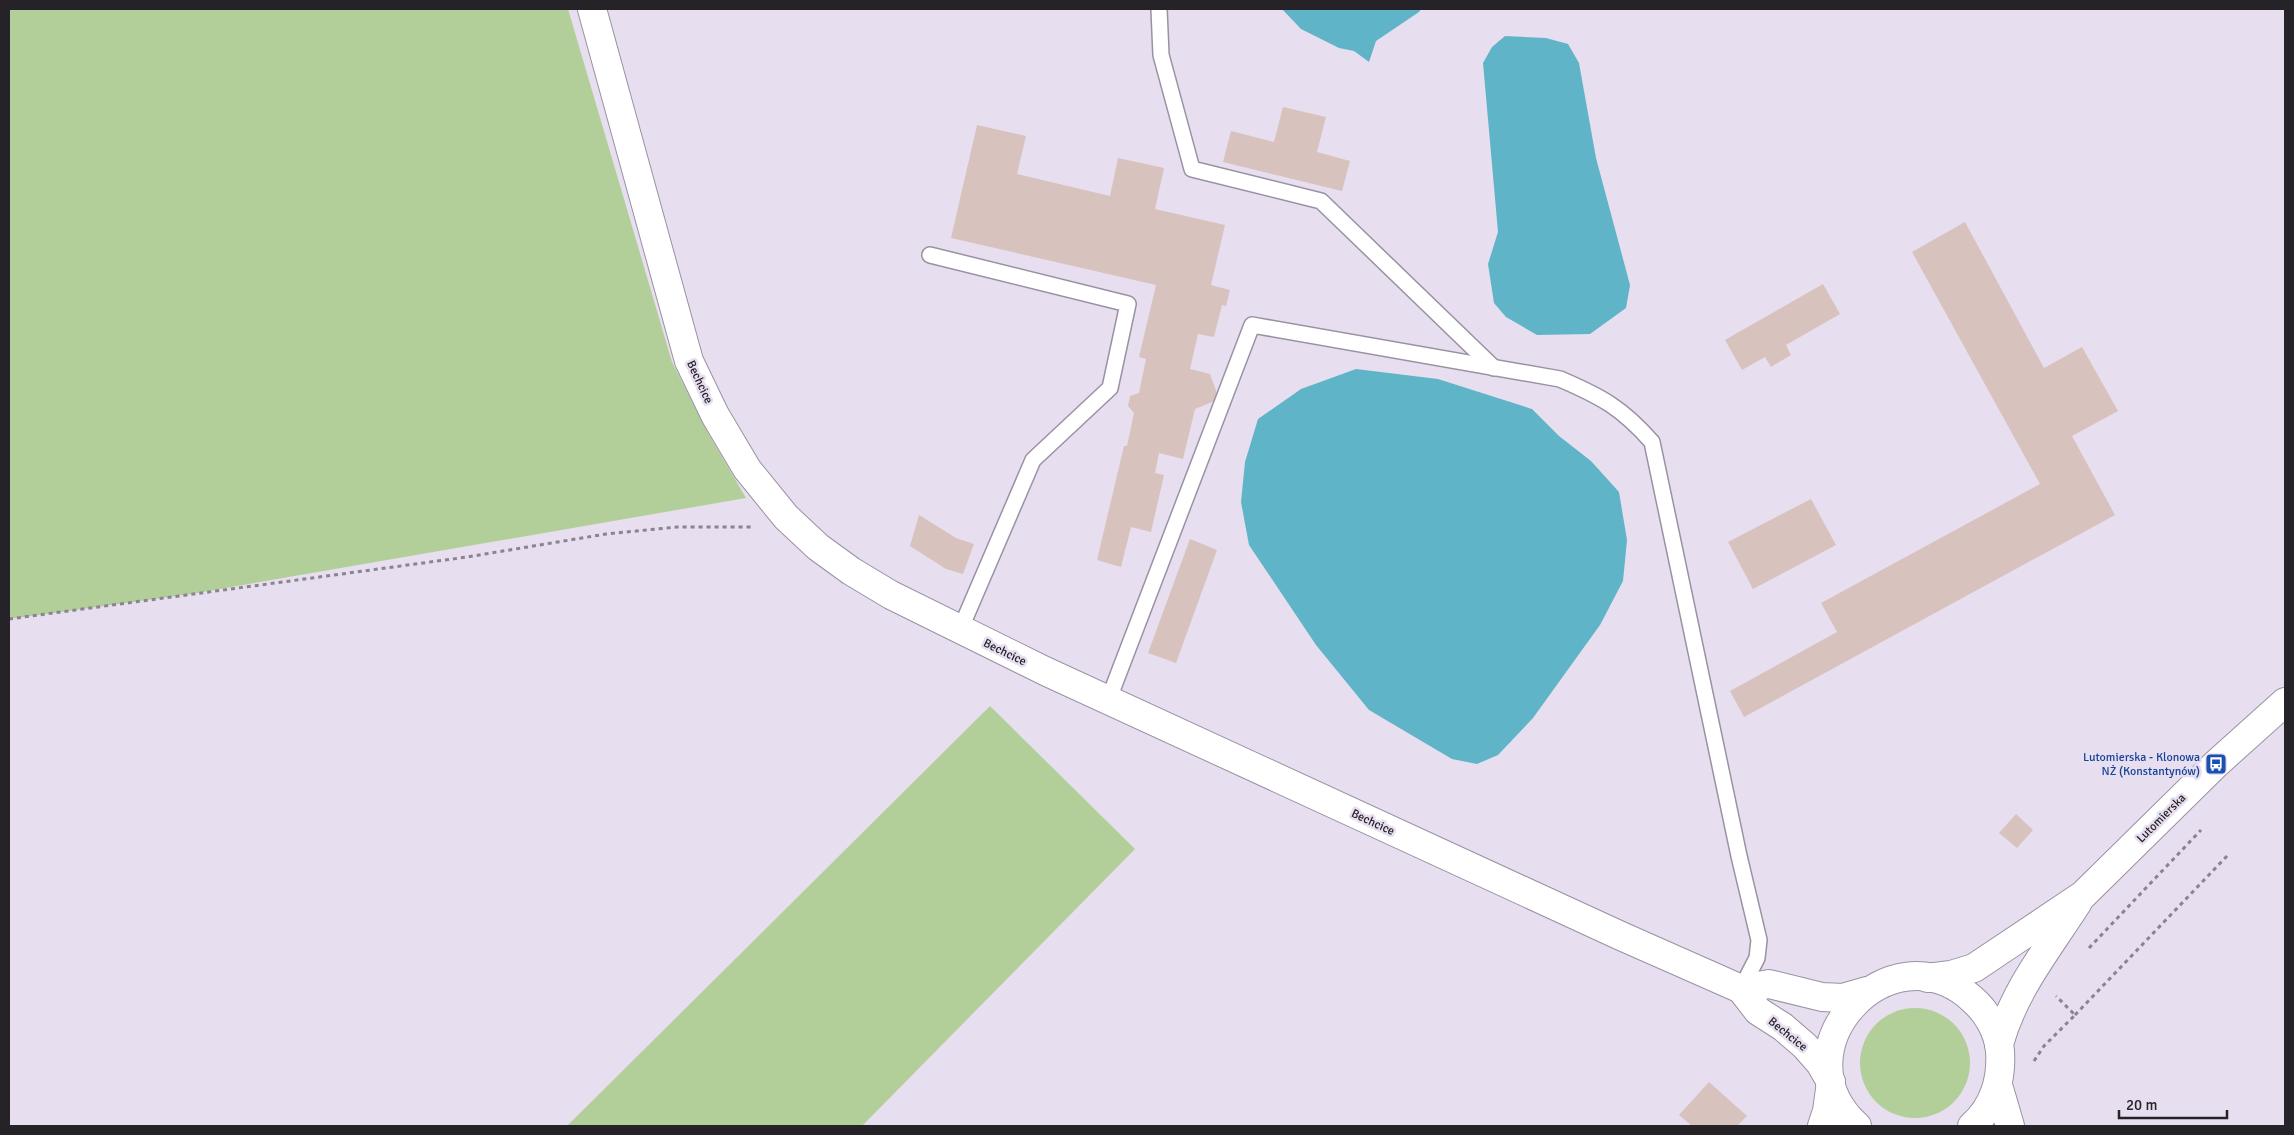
<svg xmlns="http://www.w3.org/2000/svg" width="2294" height="1135" font-family="Signika,sans-serif">
  <style>
    .green { fill: #b3cf99 }
    .water { fill: #5fb5c7 }
    .building { fill: #d8c2be }
    .lines { fill: none; stroke-linecap: round; stroke-linejoin: round }
    .lane-casing { stroke: #9a91a2; stroke-width: 18 }
    .street-casing { stroke: #9a91a2; stroke-width: 30 }
    .secondary-casing { stroke: #9a91a2; stroke-width: 30 }
    .path { stroke: #8a8490; stroke-width: 3; stroke-dasharray: 4 4; stroke-linecap: butt }
    .lane { stroke: #fff; stroke-width: 15 }
    .street { stroke: #fff; stroke-width: 28 }
    .secondary { stroke: #fff; stroke-width: 28 }
    .labels { text-anchor: middle; stroke-width: 5; stroke-linejoin: round; paint-order: stroke }
    .street-label { font-size: 12px; fill: #252228; stroke: #e7deef }
    .transit-label { font-size: 12px; fill: #164399; stroke: #e7deef; text-anchor: end }
  </style>
  <rect width="100%" height="100%" fill="#e7deef"/>
  <g class="green">
    <path d="M 9,9 L 568,9 L 672,362 L 708,433 L 746,498 L 191,594 L 9,619 Z"/>
    <path d="M 990,706 L 1135,849 L 862,1126 L 567,1126 Z"/>
    <circle cx="1915" cy="1063" r="55"/>
  </g>
  <g class="water">
    <path d="M 1282,9 L 1421,9 L 1419,12 L 1376,41 L 1369,62 L 1354,51 L 1339,48 L 1301,29 Z"/>
    <path d="M 1505,36 L 1546,38 L 1568,44 L 1579,63 L 1596,158 L 1630,285 L 1626,308 L 1590,334 L 1537,335 L 1506,317 L 1494,303 L 1488,264 L 1498,232 L 1483,63 L 1492,47 Z"/>
    <path d="M 1356,369 L 1438,379 L 1532,409 L 1559,436 L 1591,461 L 1619,492 L 1627,540 L 1623,581 L 1600,625 L 1533,718 L 1498,755 L 1477,764 L 1452,759 L 1369,710 L 1316,645 L 1249,545 L 1241,502 L 1245,462 L 1258,419 L 1301,389 Z"/>
  </g>
  <g class="building">
    <path d="M 1283,107 L 1326,117 L 1317,152 L 1350,161 L 1342,191 L 1223,162 L 1231,131 L 1274,142 Z"/>
    <path d="M 977,125 L 1026,136 L 1017,174 L 1110,196 L 1118,158 L 1164,168 L 1155,209 L 1225,225 L 1211,285 L 1230,290 L 1226,306 L 1222,305 L 1214,337 L 1198,334 L 1190,369 L 1210,374 L 1219,399 L 1195,409 L 1183,459 L 1159,453 L 1155,473 L 1164,475 L 1151,532 L 1131,527 L 1121,567 L 1097,560 L 1124,446 L 1127,446 L 1134,413 L 1128,406 L 1130,396 L 1139,393 L 1146,359 L 1139,357 L 1156,285 L 951,238 Z"/>
    <path d="M 1965,222 L 2044,368 L 2082,347 L 2118,411 L 2072,436 L 2115,515 L 1744,717 L 1730,691 L 1837,632 L 1821,603 L 2040,484 L 1912,252 Z"/>
    <path d="M 1823,284 L 1840,314 L 1786,345 L 1791,355 L 1771,367 L 1765,357 L 1742,370 L 1725,340 Z"/>
    <path d="M 1811,499 L 1836,545 L 1753,589 L 1728,542 Z"/>
    <path d="M 919,515 L 956,538 L 974,544 L 963,574 L 946,569 L 910,546 Z"/>
    <path d="M 1190,539 L 1217,550 L 1176,663 L 1148,653 Z"/>
    <path d="M 2016,814 L 2033,830 L 2017,848 L 1999,833 Z"/>
    <path d="M 1709,1082 L 1747,1116 L 1737,1126 L 1692,1126 L 1679,1115 Z"/>
  </g>
  <g class="lines">
    <g class="lane-casing">
      <g id="lane">
        <path d="M 1159,9 L 1161,55 L 1192,169 L 1321,201 L 1494,368"/>
        <path d="M 930,255 L 1128,304 L 1110,388 L 1033,460 L 960,630"/>
        <path d="M 1108,701 L 1252,325 L 1560,379 C 1602,397 1622,408 1652,442 L 1739,856 L 1759,940 L 1757,958 L 1741,989"/>
      </g>
    </g>
    <g class="street-casing">
      <g id="street">
        <path d="M 592,9 L 689,361 L 715,415 L 747,469 L 786,517 L 818,547 L 851,571 L 891,595 L 1045,671 L 1621,936 L 1741,989 L 1758,1011 L 1783,1027 L 1805,1046 L 1820,1063 L 1831,1082"/>
        <path d="M 1741,989 L 1769,984 L 1822,997 L 1843,998 L 1867,991"/>
      </g>
    </g>
    <g class="secondary-casing">
      <g id="secondary">
        <path d="M 1927,978 L 1951,975 L 1974,968 L 2083,895 L 2216,764 L 2285,702"/>
        <path d="M 1999,1044 C 2014,990 2048,949 2078,902"/>
        <path d="M 1998,1085 L 2010,1126"/>
        <path d="M 1822,1126 L 1827,1111 L 1831,1082"/>
        <path d="M 1857,1126 C 1774,1051 1889,924 1972,999 C 1987,1012 1998,1031 2000,1051 C 2002,1079 1994,1107 1972,1126"/>
      </g>
    </g>
    <g class="path">
      <path d="M 9,619 L 467,557 L 606,534 L 677,527 L 751,527"/>
      <path d="M 2089,948 L 2201,830"/>
      <path d="M 2075,1015 L 2227,856"/>
      <path d="M 2034,1061 L 2044,1046 L 2075,1015 L 2056,996"/>
    </g>
    <use href="#lane" class="lane"/>
    <use href="#street" class="street"/>
    <use href="#secondary" class="secondary"/>
  </g>
  <defs>
    <g id="bus-square" transform="scale(1.125)"><rect x="-9" y="-9" width="18" height="18" rx="4" fill="#1a4fb4" stroke="#e7deef"/><path d="M-5-6H5V4H4V6H2V4H-2V6H-4V4H-5ZM-3.5-4V0h7V-4ZM-3.5 1.2v1.5H-2V1.2ZM2 1.2v1.5H3.5V1.2Z" fill="#fff"/></g>
  </defs>
  <g fill-rule="evenodd">
    <use href="#bus-square" x="2216" y="764"/>
  </g>
  <g class="labels">
    <g class="street-label">
      <text transform="translate(700 382) rotate(65)" y="4">Bechcice</text>
      <text transform="translate(1005 652) rotate(26)" y="4">Bechcice</text>
      <text transform="translate(2161 818) rotate(-45)" y="4">Lutomierska</text>
      <text transform="translate(1373 822) rotate(25)" y="4">Bechcice</text>
      <text transform="translate(1788 1034) rotate(39)" y="4">Bechcice</text>
    </g>
    <g class="transit-label">
      <text x="2200" y="761">Lutomierska - Klonowa<tspan x="2200" dy="14">NŻ (Konstantynów)</tspan></text>
    </g>
  </g>
  <rect width="2294" height="1135" fill="none" stroke="#252228" stroke-width="20"/>
  <path d="M2119 1110v8h108v-8" fill="none" stroke="#252228" stroke-width="2.5"/>
  <text x="2126" y="1110" font-size="15" fill="#252228" stroke="#e7deef" stroke-width="4" paint-order="stroke">20 m</text>
</svg>
